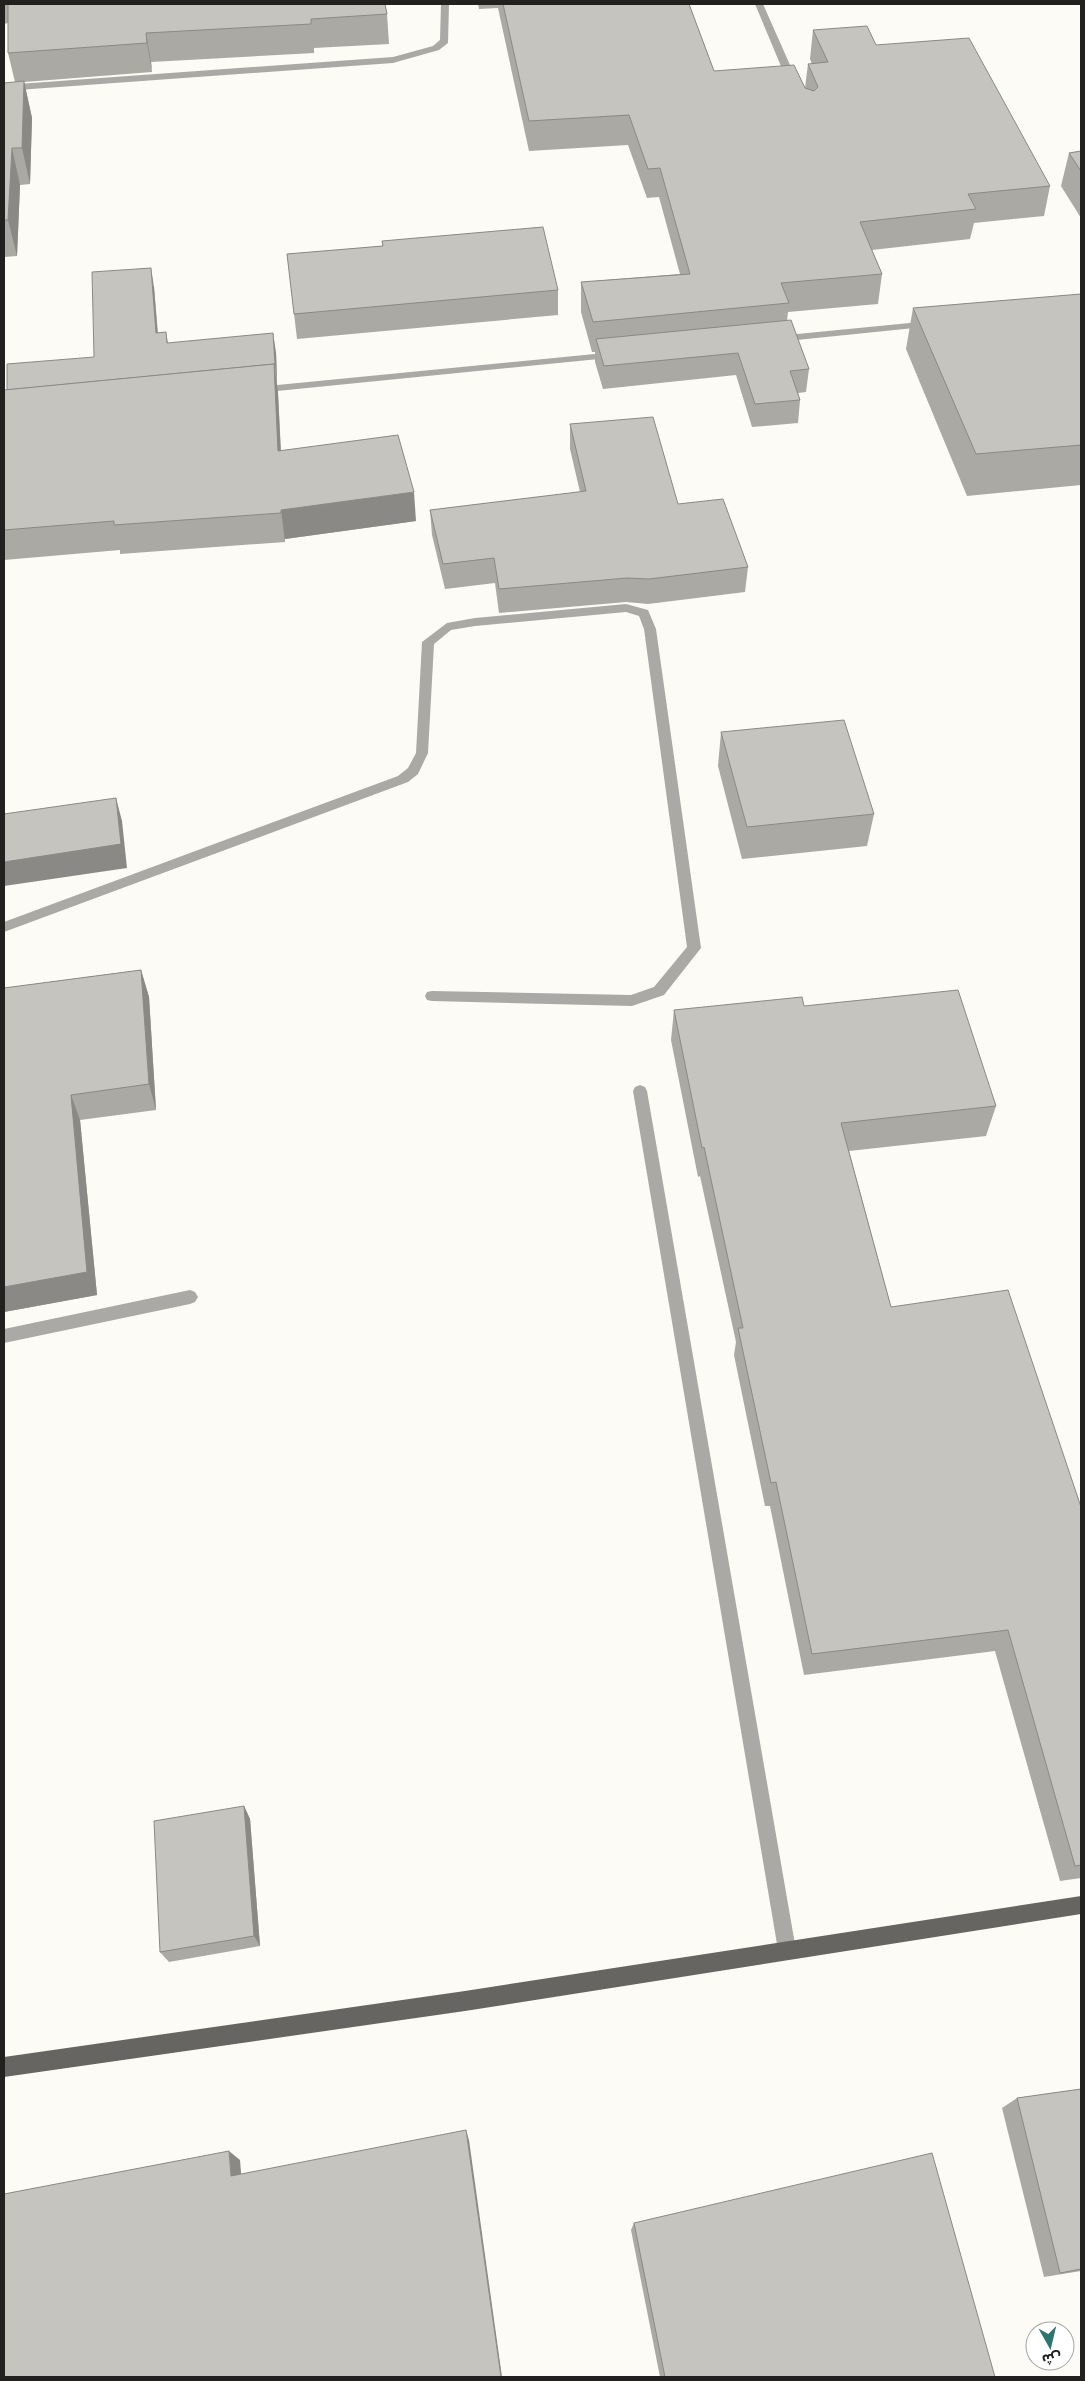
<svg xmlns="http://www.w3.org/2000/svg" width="1085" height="2381" font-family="Literata,'Noto Sans Arabic',serif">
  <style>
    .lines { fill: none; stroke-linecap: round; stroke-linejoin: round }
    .minor { fill: #aaa9a6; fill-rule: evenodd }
    .major { fill: #676561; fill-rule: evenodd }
    .wall { fill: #aaa9a4 }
    .shaded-wall { fill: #8b8986 }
    .building { fill: #c6c4bf; stroke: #8b8986 }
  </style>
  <rect width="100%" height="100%" fill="#fdfbf5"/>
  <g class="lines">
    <g class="minor">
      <path d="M 441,4 L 449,4 L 448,43 L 439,50 L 393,63 L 4,91 L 4,85 L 393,57 L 433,46 L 440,40 Z"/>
      <path d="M 755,4 L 763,4 L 798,83 L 796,85 L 788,83 Z"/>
      <path d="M 930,321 L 934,322 L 934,326 L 777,342 L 772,339 L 777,336 Z"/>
      <path d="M 615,352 L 620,355 L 619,357 L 257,393 L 252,390 L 257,387 Z"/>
      <path d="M 626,604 L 648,610 L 656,629 L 701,948 L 664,995 L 632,1006 L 432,1001 L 427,1000 L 425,996 L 427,992 L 432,991 L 631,995 L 654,987 L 687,947 L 644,629 L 639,616 L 626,612 L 475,626 L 451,630 L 434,644 L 428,753 L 418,774 L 408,782 L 4,932 L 4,922 L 398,776 L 408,768 L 416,753 L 422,642 L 447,623 L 475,618 Z"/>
      <path d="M 640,1085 L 645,1087 L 647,1091 L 796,1950 L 794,1957 L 787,1959 L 780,1957 L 778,1950 L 633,1091 L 635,1087 Z"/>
      <path d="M 190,1290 L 195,1292 L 198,1297 L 195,1302 L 190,1304 L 4,1343 L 4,1329 Z"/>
    </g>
    <path class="major" d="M 1081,1896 L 1081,1914 L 465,2011 L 4,2077 L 4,2057 L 465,1991 Z"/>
  </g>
  <g class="wall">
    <path d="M 4,4 L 385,4 L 387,14 L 389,44 L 314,48 L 314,53 L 151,62 L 152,72 L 24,82 L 32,118 L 30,184 L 20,185 L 17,256 L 4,257 L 4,83 L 15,82 L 8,53 L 8,23 L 4,24 Z"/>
    <path d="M 478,4 L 689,4 L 714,71 L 805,88 L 808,64 L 812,64 L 810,59 L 813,30 L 876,45 L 1050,186 L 1044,216 L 974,223 L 970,239 L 872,250 L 882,274 L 878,304 L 788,312 L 787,321 L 809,369 L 806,392 L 798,393 L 800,400 L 798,423 L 752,427 L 736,375 L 603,389 L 595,362 L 595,352 L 592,352 L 581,312 L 581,282 L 680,274 L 659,197 L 647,198 L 628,145 L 529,151 L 498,8 L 479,9 Z"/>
    <path d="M 1081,151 L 1081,218 L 1061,186 L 1069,153 Z"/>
    <path d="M 382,241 L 558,290 L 558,315 L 297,339 L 287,254 L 382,246 Z"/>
    <path d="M 154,287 L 158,333 L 166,332 L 168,343 L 276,352 L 277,383 L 278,393 L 281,451 L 416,521 L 285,539 L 285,542 L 120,554 L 120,550 L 4,560 L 4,393 L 7,390 L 94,357 Z"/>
    <path d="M 1081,294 L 1081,485 L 967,496 L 906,349 L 913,308 Z"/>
    <path d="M 570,424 L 678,504 L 748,567 L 745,592 L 648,604 L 626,602 L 499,613 L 495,583 L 445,589 L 432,535 L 430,510 L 580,492 L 570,449 Z"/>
    <path d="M 721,732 L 874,814 L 867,846 L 742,859 L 718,766 Z"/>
    <path d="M 141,970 L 149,997 L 156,1110 L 80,1120 L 97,1295 L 4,1312 L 4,988 Z"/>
    <path d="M 804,1006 L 996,1106 L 986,1136 L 849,1151 L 891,1307 L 1081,1507 L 1081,1878 L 1060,1881 L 995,1651 L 804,1675 L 770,1506 L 765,1506 L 734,1355 L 736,1342 L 700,1176 L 698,1177 L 671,1040 L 674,1010 Z"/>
    <path d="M 244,1806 L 250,1819 L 260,1946 L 169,1962 L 160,1952 Z"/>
    <path d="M 1081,2089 L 1081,2271 L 1044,2277 L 1002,2108 L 1017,2098 Z"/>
    <path d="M 634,2223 L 995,2377 L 660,2377 L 631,2230 Z"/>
  </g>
  <g class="shaded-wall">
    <path d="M 146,33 L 151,62 L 152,72 L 147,43 Z"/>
    <path d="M 24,81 L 32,118 L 30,184 L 22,148 Z"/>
    <path d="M 12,148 L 20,185 L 17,256 L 8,220 Z"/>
    <path d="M 151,268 L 154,287 L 159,352 L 156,333 Z"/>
    <path d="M 273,333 L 276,352 L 277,383 L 275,364 Z"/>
    <path d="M 274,364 L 278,393 L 282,480 L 278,451 Z"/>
    <path d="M 414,492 L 416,521 L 285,539 L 285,542 L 281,510 Z"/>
    <path d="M 116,798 L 122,821 L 127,868 L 4,886 L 4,862 Z"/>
    <path d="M 141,970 L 149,997 L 156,1110 L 149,1084 Z"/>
    <path d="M 71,1095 L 80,1120 L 97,1295 L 4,1312 L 4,1287 Z"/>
    <path d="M 244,1806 L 250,1819 L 260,1946 L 254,1936 Z"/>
    <path d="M 466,2130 L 469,2140 L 502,2377 L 501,2377 Z"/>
    <path d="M 229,2151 L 240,2160 L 242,2185 L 231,2176 Z"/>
  </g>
  <g class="building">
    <path d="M 8,4 L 385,4 L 387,14 L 311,19 L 311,24 L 146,33 L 147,43 L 8,53 Z"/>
    <path d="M 503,4 L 689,4 L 714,71 L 794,65 L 805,88 L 814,91 L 818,87 L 808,64 L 828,62 L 813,30 L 867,26 L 876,45 L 969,38 L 1050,186 L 968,194 L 976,209 L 860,222 L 882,274 L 781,283 L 789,303 L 593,322 L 581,282 L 690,274 L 660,168 L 648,169 L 629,115 L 529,121 Z"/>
    <path d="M 24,81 L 22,148 L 12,148 L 8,220 L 4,220 L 4,83 Z"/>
    <path d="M 1081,151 L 1081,171 L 1069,153 Z"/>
    <path d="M 543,227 L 558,290 L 294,314 L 287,254 L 383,246 L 382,241 Z"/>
    <path d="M 151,268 L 156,333 L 166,332 L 167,343 L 273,333 L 275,364 L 7,390 L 7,364 L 94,357 L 92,272 Z"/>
    <path d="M 1081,294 L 1081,445 L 976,454 L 913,308 Z"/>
    <path d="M 791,320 L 809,369 L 790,371 L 800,400 L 755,404 L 738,353 L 604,366 L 596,339 Z"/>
    <path d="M 274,364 L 278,451 L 398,435 L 414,492 L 281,510 L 281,513 L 114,525 L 114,521 L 4,530 L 4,390 Z"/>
    <path d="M 653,417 L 678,504 L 723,499 L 748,567 L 649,579 L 627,578 L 499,589 L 494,558 L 443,564 L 430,510 L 586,491 L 570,424 Z"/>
    <path d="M 844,720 L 874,814 L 747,827 L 721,732 Z"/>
    <path d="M 116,798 L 121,844 L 4,862 L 4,814 Z"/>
    <path d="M 141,970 L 149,1084 L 71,1095 L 87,1272 L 4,1287 L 4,988 Z"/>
    <path d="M 958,990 L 996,1106 L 841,1123 L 891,1307 L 1008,1290 L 1081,1507 L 1081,1865 L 1075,1866 L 1008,1630 L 812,1654 L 776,1482 L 771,1483 L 738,1328 L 743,1328 L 704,1147 L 702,1148 L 674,1010 L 802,997 L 804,1006 Z"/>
    <path d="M 244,1806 L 254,1936 L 160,1952 L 154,1821 Z"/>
    <path d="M 1081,2089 L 1081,2269 L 1060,2273 L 1017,2098 Z"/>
    <path d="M 466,2130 L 501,2377 L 4,2377 L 4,2194 L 229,2151 L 231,2176 Z"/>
    <path d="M 932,2153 L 995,2377 L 665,2377 L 634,2223 Z"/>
  </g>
  <rect width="1085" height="2381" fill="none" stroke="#22211f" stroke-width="10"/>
  <g transform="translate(1050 2346) rotate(172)"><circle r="24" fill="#ffffff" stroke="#a7a6a5"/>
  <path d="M0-4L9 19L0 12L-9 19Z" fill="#2d756f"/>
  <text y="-8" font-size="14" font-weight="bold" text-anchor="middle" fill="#22211f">ش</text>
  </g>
</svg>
